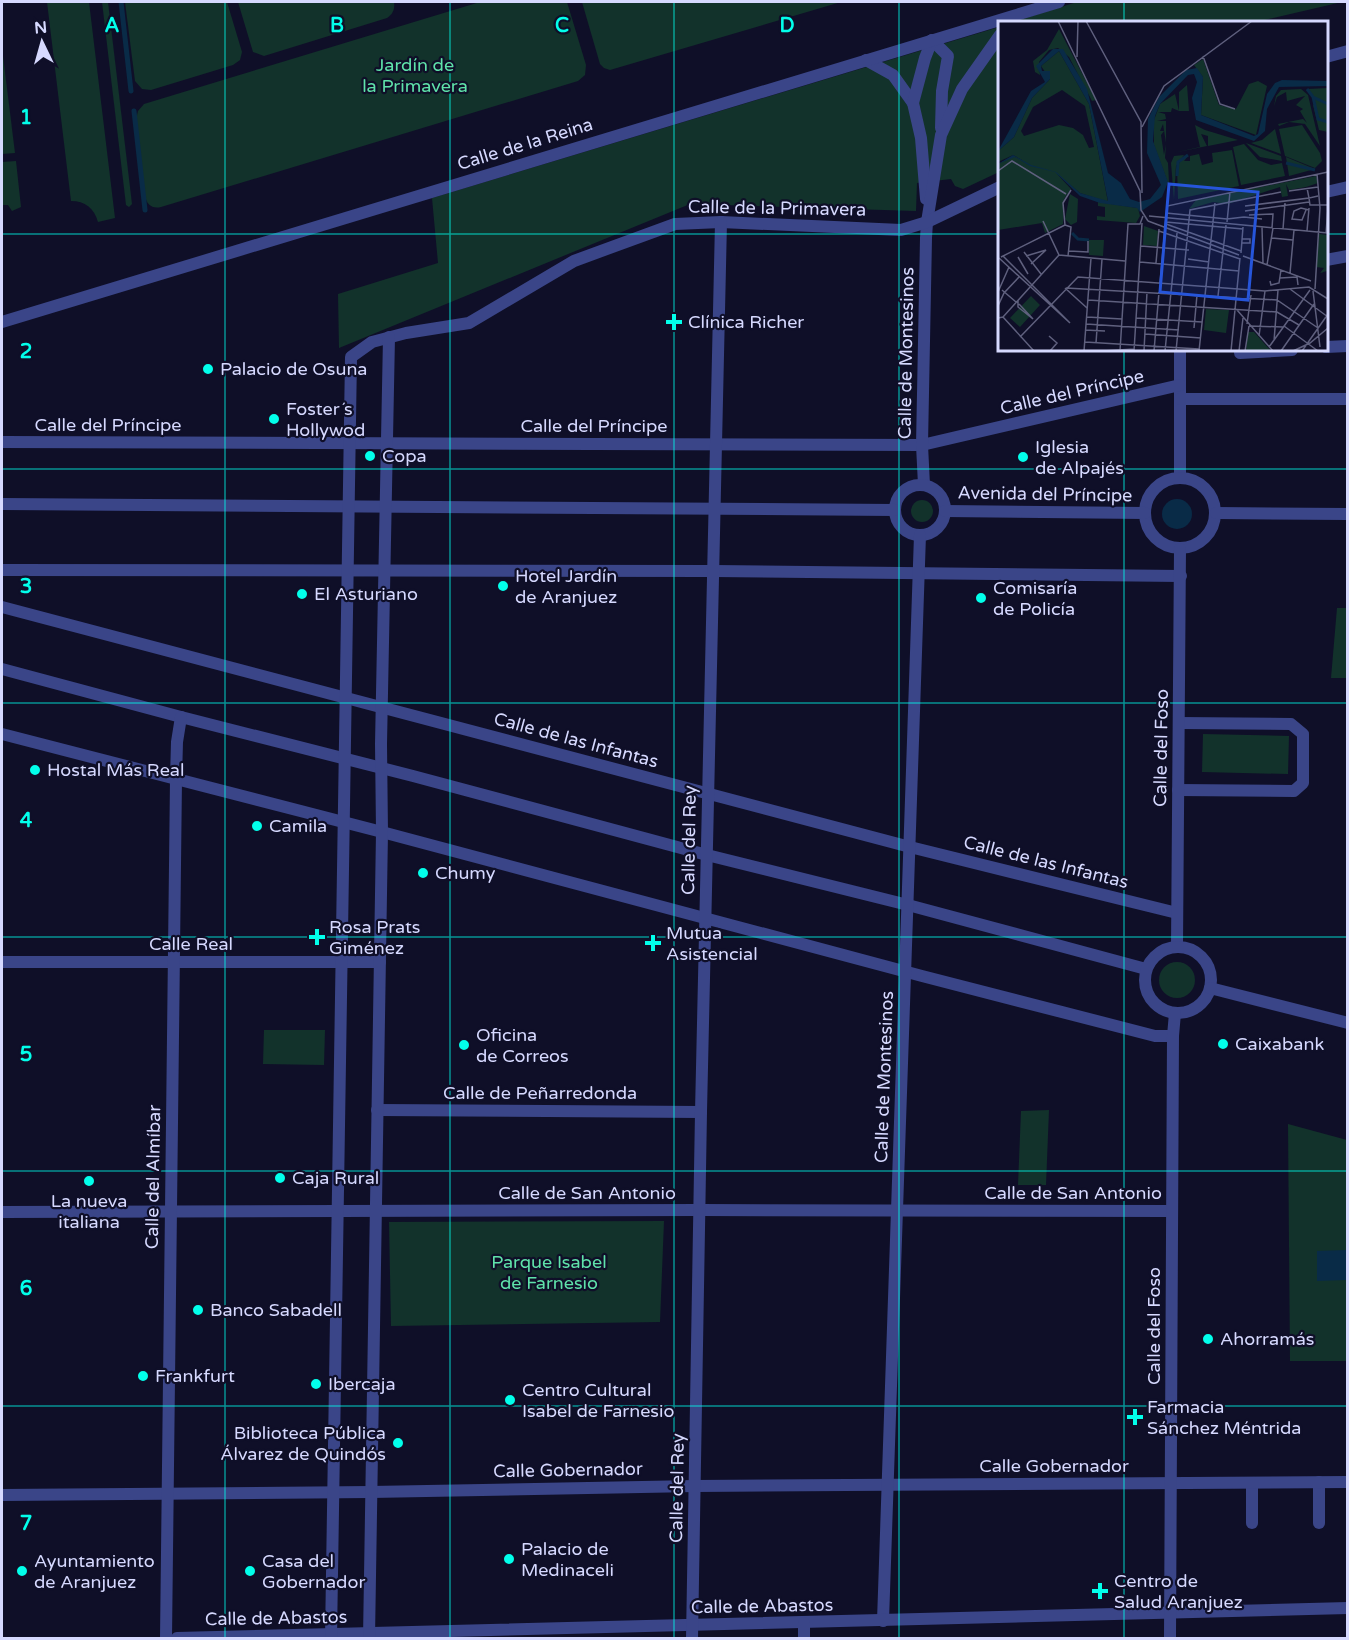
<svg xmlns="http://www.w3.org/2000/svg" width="1349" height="1640" font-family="'Varela Round',sans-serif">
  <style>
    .green { fill: #12322b }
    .water { fill: #092b47 }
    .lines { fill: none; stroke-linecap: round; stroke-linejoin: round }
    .stream { stroke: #092b47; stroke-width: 5 }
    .pedestrian { stroke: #3a4588; stroke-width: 12 }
    .minor { stroke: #3a4588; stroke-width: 12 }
    .grid { fill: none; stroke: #02ffeb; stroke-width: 1.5; stroke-opacity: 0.55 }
    .poi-dot { fill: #02ffeb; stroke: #0f0f28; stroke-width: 2 }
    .labels { text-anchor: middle; stroke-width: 4.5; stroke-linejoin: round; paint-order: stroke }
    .park-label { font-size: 18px; fill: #5fe2aa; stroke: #0f0f28 }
    .street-label { font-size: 18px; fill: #d6d9ff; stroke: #0f0f28 }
    .poi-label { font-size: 18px; fill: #d6d9ff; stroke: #0f0f28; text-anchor: start }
    .inset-river { fill: none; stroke: #092b47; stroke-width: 3 }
    .inset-road { fill: none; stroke: #5f607e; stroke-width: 1.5 }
    .view { fill: #2655da; fill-opacity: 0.15; stroke: #2655da; stroke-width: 3 }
    .inset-edge { fill: none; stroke: #d6d9ff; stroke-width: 3 }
    .grid-label { font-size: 20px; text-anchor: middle; font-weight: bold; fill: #02ffeb; stroke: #0f0f28; stroke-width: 4.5; stroke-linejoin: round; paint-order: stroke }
  </style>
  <rect width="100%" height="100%" fill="#0f0f28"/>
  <g class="green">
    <path d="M 47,2 L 89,2 L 115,218 L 98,222 C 94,208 85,201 71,201 Z"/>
    <path d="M 102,2 L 108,2 L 132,204 L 129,207 L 126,205 Z"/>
    <path d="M 125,2 L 227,2 L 242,52 L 240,60 L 233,65 L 151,90 L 142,89 L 135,81 Z"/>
    <path d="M 238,2 L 394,2 C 395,9 393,14 387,18 L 264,56 L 253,52 Z"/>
    <path d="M 480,2 L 567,2 L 586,65 L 585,75 L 578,81 L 161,207 C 152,209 147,205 145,196 L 136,120 L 138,111 L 144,104 Z"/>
    <path d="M 582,2 L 841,2 L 610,70 L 604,68 L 600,64 Z"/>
    <path d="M 1077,2 L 1342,2 L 1256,22 L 1013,22 Z"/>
    <path d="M 999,27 L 999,172 L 963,189 L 955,186 L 951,179 L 917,183 L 916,211 L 690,204 L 339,348 L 338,294 L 438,263 L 432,198 Z"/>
    <path d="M 2,48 L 15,153 L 2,154 Z"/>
    <path d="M 16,161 L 21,207 L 12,211 L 8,205 L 2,205 L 2,162 Z"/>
    <circle cx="922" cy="511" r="11"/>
    <path d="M 1337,608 L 1347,608 L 1347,678 L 1331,678 Z"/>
    <path d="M 1203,734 L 1289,736 L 1288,774 L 1202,772 Z"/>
    <circle cx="1177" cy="980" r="18"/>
    <path d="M 264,1030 L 325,1030 L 324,1065 L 263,1064 Z"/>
    <path d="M 1049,1110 L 1046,1185 L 1018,1185 L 1021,1111 Z"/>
    <path d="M 1288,1124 L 1347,1140 L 1347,1361 L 1290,1361 Z"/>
    <path d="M 664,1221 L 660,1322 L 391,1326 L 389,1222 Z"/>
  </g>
  <g class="water">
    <circle cx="1177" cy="514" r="15"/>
    <path d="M 1347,1250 L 1347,1280 L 1317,1281 L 1317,1251 Z"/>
  </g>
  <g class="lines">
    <g class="stream">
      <path d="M 121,2 L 131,91"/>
      <path d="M 134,111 L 145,210"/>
    </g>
    <g class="pedestrian">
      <path d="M 1319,1482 L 1319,1523"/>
      <path d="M 1252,1483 L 1252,1523"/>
    </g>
    <g class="minor">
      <path d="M 932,40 L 948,56 L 942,91 L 941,128"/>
      <path d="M 1326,57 L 1348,51"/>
      <path d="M 866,60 L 893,75 L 913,103"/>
      <path d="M 1326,192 L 1348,187"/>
      <path d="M 926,199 L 921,138 L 913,103 L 925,58 L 932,40"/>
      <path d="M 1326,260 L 1348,256"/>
      <path d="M 2,322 L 1059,2"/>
      <path d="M 1326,347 L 1348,346"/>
      <path d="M 1180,350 L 1180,478"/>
      <path d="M 1240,353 L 1292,350"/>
      <path d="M 1180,399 L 1348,399"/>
      <path d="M 2,442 L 922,445 L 1180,385"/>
      <circle cx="1180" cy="513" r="35"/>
      <path d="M 924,485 L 922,445 L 926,238 L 927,222 L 941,135 L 962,89 L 1000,35"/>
      <circle cx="920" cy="510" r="25"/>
      <path d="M 2,504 L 895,510"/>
      <path d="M 945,511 L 1145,513"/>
      <path d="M 1216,513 L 1348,514"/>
      <path d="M 2,570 L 714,571 L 1181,576"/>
      <path d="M 2,607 L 910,847 L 1177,913"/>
      <path d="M 2,669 L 181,717 L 413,776 L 707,855 L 908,905 L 1146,969"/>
      <path d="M 2,734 L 382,832 L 922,976 L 1155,1036 L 1173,1036"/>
      <path d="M 1178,790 L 1294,791 L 1303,783 L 1303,734 L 1291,724 L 1179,723"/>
      <path d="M 1177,946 L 1180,549"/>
      <circle cx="1178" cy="980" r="33"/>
      <path d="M 2,962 L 380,962"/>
      <path d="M 1210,988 L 1348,1023"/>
      <path d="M 377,1110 L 701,1112"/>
      <path d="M 2,1212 L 700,1210 L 1172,1211"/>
      <path d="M 2,1495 L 371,1492 L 695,1486 L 1348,1482"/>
      <path d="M 883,1621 L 920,535"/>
      <path d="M 166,1638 L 176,779 L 177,742 L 181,717"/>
      <path d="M 177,1638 L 1348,1608"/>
      <path d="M 331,1638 L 351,357 L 372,342 L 406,333 L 469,323 L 574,261 L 675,224 L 721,222 L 901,230 L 927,222 L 1000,187"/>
      <path d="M 369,1638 L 382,832 L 381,744 L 389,337"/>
      <path d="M 692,1638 L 701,1112 L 721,222"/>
      <path d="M 804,1638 L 804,1623"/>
      <path d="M 1170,1638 L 1173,1036 L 1175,1013"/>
    </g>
  </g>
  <path class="grid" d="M 225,2 L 225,1638M 450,2 L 450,1638M 674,2 L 674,1638M 899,2 L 899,1638M 1124,2 L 1124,22M 2,234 L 1000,234M 1326,234 L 1348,234M 1124,350 L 1124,1638M 2,469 L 1348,469M 2,703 L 1348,703M 2,937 L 1348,937M 2,1171 L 1348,1171M 2,1406 L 1348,1406"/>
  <g class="poi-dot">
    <path d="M671 313h6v6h6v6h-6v6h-6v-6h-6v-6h6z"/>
    <circle cx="208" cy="369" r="6"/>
    <circle cx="274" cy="419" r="6"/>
    <circle cx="370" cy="456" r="6"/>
    <circle cx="1023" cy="457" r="6"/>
    <circle cx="503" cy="586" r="6"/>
    <circle cx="302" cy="594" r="6"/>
    <circle cx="981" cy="598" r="6"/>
    <circle cx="35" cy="770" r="6"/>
    <circle cx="257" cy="826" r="6"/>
    <circle cx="423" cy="873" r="6"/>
    <path d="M314 928h6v6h6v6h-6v6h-6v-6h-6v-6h6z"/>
    <path d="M650 934h6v6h6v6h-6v6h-6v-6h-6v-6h6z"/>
    <circle cx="1223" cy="1044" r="6"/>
    <circle cx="464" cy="1045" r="6"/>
    <circle cx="280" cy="1178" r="6"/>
    <circle cx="89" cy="1181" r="6"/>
    <circle cx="198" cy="1310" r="6"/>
    <circle cx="1208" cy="1339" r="6"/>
    <circle cx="143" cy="1376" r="6"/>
    <circle cx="316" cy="1384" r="6"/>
    <circle cx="510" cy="1400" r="6"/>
    <path d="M1132 1408h6v6h6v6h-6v6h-6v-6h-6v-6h6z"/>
    <circle cx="398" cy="1443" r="6"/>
    <circle cx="509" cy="1559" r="6"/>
    <circle cx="22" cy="1571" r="6"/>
    <circle cx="250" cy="1571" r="6"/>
    <path d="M1097 1582h6v6h6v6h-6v6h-6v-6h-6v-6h6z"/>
  </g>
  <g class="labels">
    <g class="park-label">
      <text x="415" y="71">Jardín de<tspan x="415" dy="21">la Primavera</tspan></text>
      <text x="549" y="1268">Parque Isabel<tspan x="549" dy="21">de Farnesio</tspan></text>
    </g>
    <g class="street-label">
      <text transform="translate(525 144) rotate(-17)" y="6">Calle de la Reina</text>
      <text transform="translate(777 208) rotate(1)" y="6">Calle de la Primavera</text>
      <text transform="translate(906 353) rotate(-89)" y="6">Calle de Montesinos</text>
      <text transform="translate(1072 392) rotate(-13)" y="6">Calle del Príncipe</text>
      <text x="108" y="431">Calle del Príncipe</text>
      <text x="594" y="432">Calle del Príncipe</text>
      <text transform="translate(1045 494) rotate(1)" y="6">Avenida del Príncipe</text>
      <text transform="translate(576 740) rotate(15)" y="6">Calle de las Infantas</text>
      <text transform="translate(1161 748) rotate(-89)" y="6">Calle del Foso</text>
      <text transform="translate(689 840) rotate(-89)" y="6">Calle del Rey</text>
      <text transform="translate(1046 862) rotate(14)" y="6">Calle de las Infantas</text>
      <text x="191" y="950">Calle Real</text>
      <text transform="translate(884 1077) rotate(-88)" y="6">Calle de Montesinos</text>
      <text x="540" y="1099">Calle de Peñarredonda</text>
      <text transform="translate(153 1177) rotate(-89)" y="6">Calle del Almíbar</text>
      <text x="587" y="1199">Calle de San Antonio</text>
      <text x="1073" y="1199">Calle de San Antonio</text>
      <text transform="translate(1154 1326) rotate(-90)" y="6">Calle del Foso</text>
      <text x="1054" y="1472">Calle Gobernador</text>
      <text transform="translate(568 1470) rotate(-1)" y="6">Calle Gobernador</text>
      <text transform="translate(677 1488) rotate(-89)" y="6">Calle del Rey</text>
      <text transform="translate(762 1606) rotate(-1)" y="6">Calle de Abastos</text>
      <text transform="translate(276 1618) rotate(-1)" y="6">Calle de Abastos</text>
    </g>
    <g class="poi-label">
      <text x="688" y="328">Clínica Richer</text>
      <text x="220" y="375">Palacio de Osuna</text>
      <text x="286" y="415">Foster´s<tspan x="286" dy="21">Hollywod</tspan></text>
      <text x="1035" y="453">Iglesia<tspan x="1035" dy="21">de Alpajés</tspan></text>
      <text x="382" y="462">Copa</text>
      <text x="515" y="582">Hotel Jardín<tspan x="515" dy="21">de Aranjuez</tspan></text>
      <text x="993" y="594">Comisaría<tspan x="993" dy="21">de Policía</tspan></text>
      <text x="314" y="600">El Asturiano</text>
      <text x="47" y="776">Hostal Más Real</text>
      <text x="269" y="832">Camila</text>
      <text x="435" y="879">Chumy</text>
      <text x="329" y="933">Rosa Prats<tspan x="329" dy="21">Giménez</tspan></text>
      <text x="666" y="939">Mutua<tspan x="666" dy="21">Asistencial</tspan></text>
      <text x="476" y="1041">Oficina<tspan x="476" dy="21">de Correos</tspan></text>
      <text x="1235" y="1050">Caixabank</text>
      <text x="292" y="1184">Caja Rural</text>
      <text x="89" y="1207" text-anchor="middle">La nueva<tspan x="89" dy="21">italiana</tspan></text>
      <text x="210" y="1316">Banco Sabadell</text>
      <text x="1220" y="1345">Ahorramás</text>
      <text x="155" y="1382">Frankfurt</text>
      <text x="328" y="1390">Ibercaja</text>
      <text x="522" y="1396">Centro Cultural<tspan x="522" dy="21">Isabel de Farnesio</tspan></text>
      <text x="1147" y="1413">Farmacia<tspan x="1147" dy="21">Sánchez Méntrida</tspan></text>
      <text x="386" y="1439" text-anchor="end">Biblioteca Pública<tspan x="386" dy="21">Álvarez de Quindós</tspan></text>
      <text x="521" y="1555">Palacio de<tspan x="521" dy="21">Medinaceli</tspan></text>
      <text x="34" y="1567">Ayuntamiento<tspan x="34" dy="21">de Aranjuez</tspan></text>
      <text x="262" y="1567">Casa del<tspan x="262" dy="21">Gobernador</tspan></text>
      <text x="1114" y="1587">Centro de<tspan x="1114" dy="21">Salud Aranjuez</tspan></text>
    </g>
  </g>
  <g transform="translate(998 21)">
    <rect width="330" height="330" fill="#0f0f28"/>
    <path d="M 61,8 L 98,79 L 94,80 L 71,36 L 60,27 L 51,29 L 41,41 L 42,54 L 37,51 L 35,40 L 49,29 ZM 61,30 L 91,83 L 110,181 L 82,172 L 59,153 L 73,168 L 66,178 L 65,203 L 47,212 L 44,202 L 0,209 L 0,143 L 15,135 L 26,140 L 15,134 L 0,141 L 0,130 L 16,116 L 34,77 L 52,58 L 43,45 ZM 64,69 L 87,85 L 96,126 L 91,127 L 85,114 L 75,107 L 61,104 L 26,115 L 23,110 L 35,86 ZM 205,38 L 221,84 L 238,88 L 251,63 L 260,60 L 269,65 L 258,114 L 203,94 L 205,56 L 196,44 ZM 189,64 L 191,90 L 181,90 L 181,71 ZM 330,67 L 329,76 L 330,111 L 321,109 L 315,84 L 318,83 L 310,68 ZM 303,68 L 310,74 L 322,125 L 307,103 L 291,101 L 281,105 L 280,103 L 305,98 L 309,102 L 302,90 L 305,88 L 298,84 L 307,75 L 289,80 L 288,71 L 279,76 L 276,85 L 278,75 L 283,69 ZM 177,73 L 181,90 L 174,87 L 173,91 L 160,91 L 167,93 L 168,98 L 159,100 L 168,100 L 168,122 L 165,103 L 162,110 L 166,110 L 163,114 L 166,134 L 168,123 L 167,137 L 170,142 L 171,161 L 170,162 L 156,124 L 156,99 L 162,83 ZM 197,104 L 207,109 L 240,119 L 210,125 L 210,115 L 203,113 L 209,125 L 175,132 L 202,126 ZM 304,104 L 322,132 L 324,140 L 317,147 L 287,135 L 281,108 ZM 277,108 L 283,133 L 253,122 L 264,119 ZM 248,122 L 283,135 L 284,140 L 262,136 ZM 246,123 L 260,139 L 273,144 L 284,142 L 287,155 L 243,164 L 235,126 ZM 234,129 L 241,165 L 180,178 L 179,146 L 184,137 L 190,135 L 186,140 L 192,140 L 192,135 L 201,133 L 204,144 L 215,141 L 214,132 ZM 186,134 L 178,145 L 176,179 L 173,142 L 176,135 ZM 288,136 L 300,141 L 317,148 L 291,155 ZM 318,155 L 320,162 L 308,166 L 291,169 L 288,163 L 290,175 L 284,176 L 282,166 L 230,183 L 215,181 L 191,188 L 198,179 ZM 72,173 L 80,178 L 79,201 L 73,204 L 67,198 ZM 100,181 L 140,187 L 142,195 L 138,202 L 99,199 L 99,195 L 107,196 L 107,186 L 100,185 ZM 146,205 L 160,210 L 159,225 L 145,224 ZM 321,213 L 330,214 L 329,250 L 322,252 L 326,247 L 318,246 ZM 91,219 L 106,219 L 105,235 L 91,234 ZM 33,275 L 42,284 L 22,306 L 12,297 ZM 208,288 L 231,289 L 228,312 L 206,309 ZM 250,311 L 256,311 L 273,330 L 248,330 Z" fill="#12322b" fill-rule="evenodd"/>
    <path d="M 55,28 L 65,28 L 89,68 L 110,152 L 123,162 L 132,178 L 141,181 L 152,178 L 163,164 L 149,132 L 150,98 L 161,76 L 188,49 L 199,47 L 205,56 L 203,94 L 256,115 L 260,113 L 269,73 L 277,62 L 284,59 L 330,60 L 330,65 L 281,66 L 269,88 L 267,110 L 256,120 L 198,99 L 194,77 L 199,61 L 196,53 L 190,54 L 162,83 L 157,95 L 155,120 L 170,161 L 164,176 L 142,191 L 139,187 L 102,182 L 82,175 L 57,151 L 32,145 L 17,136 L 0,143 L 15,134 L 33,144 L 58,151 L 82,172 L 110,180 L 91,83 L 61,30 L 43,45 L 44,50 L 52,50 L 52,58 L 34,77 L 16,116 L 0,130 L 33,70 L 47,61 L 38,45 Z" fill="#092b47"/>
    <path class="inset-river" d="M 309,68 L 315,76 L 330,83M 315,76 L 320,98 L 330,101M 288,142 L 317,149M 179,155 L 180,141 L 190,134M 74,212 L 80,218 L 91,219"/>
    <path class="inset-road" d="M 60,0 L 142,170 L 143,189 L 150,200M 88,0 L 143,101 L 144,172M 205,35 L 222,83 L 237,88M 79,36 L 80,0M 144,106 L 166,65 L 254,0M 0,150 L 14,140 L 68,173M 291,170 L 320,166M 320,175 L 311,177 L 312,184 L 330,184M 247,185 L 311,177 L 309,167M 308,189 L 304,199 L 294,198 L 296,190 L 303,187 L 311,189M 247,190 L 311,181M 168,192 L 229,198 L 246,196M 251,194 L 275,193 L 274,207M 151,195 L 330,212M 246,196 L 264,198M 45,200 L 61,234 L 127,240M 150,200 L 241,234M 168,201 L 245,208M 229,201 L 232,171M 168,203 L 243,230M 67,204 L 65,182 L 73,169M 67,204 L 73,206 L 70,235M 264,206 L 265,242M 285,208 L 287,182M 161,210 L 242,238M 309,210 L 311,187M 328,212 L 330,187M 274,217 L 295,219M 244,222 L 252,222 L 252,218 L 244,218M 143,225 L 191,229M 71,230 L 90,231 L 90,220M 26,231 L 43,253M 243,232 L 245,206M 28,235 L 48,229 L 33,243M 245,235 L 313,260M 3,236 L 67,204M 20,236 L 30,253M 1,237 L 72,302 L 5,235M 190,238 L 211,241M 142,241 L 241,250M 158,242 L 161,208M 269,244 L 275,207M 292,252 L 296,209M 282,257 L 299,256 L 300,264M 272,260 L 273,264 L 281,262 L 283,249M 162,262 L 169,185 L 330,151M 67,267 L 89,287M 68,267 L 279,279 L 320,307M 292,268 L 330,296M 317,268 L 322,187 L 319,153M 4,269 L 18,281M 315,270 L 322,326M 0,271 L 11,246M 220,275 L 228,204M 20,279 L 20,286 L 35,298 L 21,283M 90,279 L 279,291 L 301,304M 0,285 L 6,272 L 21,256M 239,289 L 275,330M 5,296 L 61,234M 89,296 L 124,298M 0,297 L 5,296 L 36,330M 138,297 L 204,301M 88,303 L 181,309M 249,303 L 253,274M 251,305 L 285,306M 286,305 L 320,330M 196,307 L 199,274M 87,309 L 107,310M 147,313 L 203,317M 51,315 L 59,322 L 52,330M 261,315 L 267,270M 22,316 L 80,256 L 267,270 L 311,266 L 330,278M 276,320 L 280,269M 87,321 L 201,328M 98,322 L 104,238M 271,326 L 312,269M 86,330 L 93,237M 105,330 L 136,328M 122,330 L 130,203 L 142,203 L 145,195M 136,330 L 144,202M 146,330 L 149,271M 156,330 L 161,271M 167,330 L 179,212M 178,330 L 192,189 L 283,171M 201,330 L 217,182M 233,330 L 242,237M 241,330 L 245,297M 247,330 L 251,305M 283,330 L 316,283M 295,330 L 312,322 L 330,307M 304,330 L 330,293"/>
    <path class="view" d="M 171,163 L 260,171 L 250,279 L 162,271 Z"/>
    <rect width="330" height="330" class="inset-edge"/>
  </g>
  <g class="grid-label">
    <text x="112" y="32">A</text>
    <text x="337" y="32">B</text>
    <text x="562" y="32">C</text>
    <text x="787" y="32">D</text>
    <text x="26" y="124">1</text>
    <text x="26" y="358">2</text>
    <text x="26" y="593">3</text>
    <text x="26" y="827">4</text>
    <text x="26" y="1061">5</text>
    <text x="26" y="1295">6</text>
    <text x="26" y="1530">7</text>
  </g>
  <rect width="1349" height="1640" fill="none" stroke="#d6d9ff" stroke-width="6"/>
  <g transform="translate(42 42) rotate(355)" stroke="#0f0f28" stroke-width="4.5" paint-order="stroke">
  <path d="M0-4.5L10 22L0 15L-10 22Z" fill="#d6d9ff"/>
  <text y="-9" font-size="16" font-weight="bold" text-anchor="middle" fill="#d6d9ff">N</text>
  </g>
</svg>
